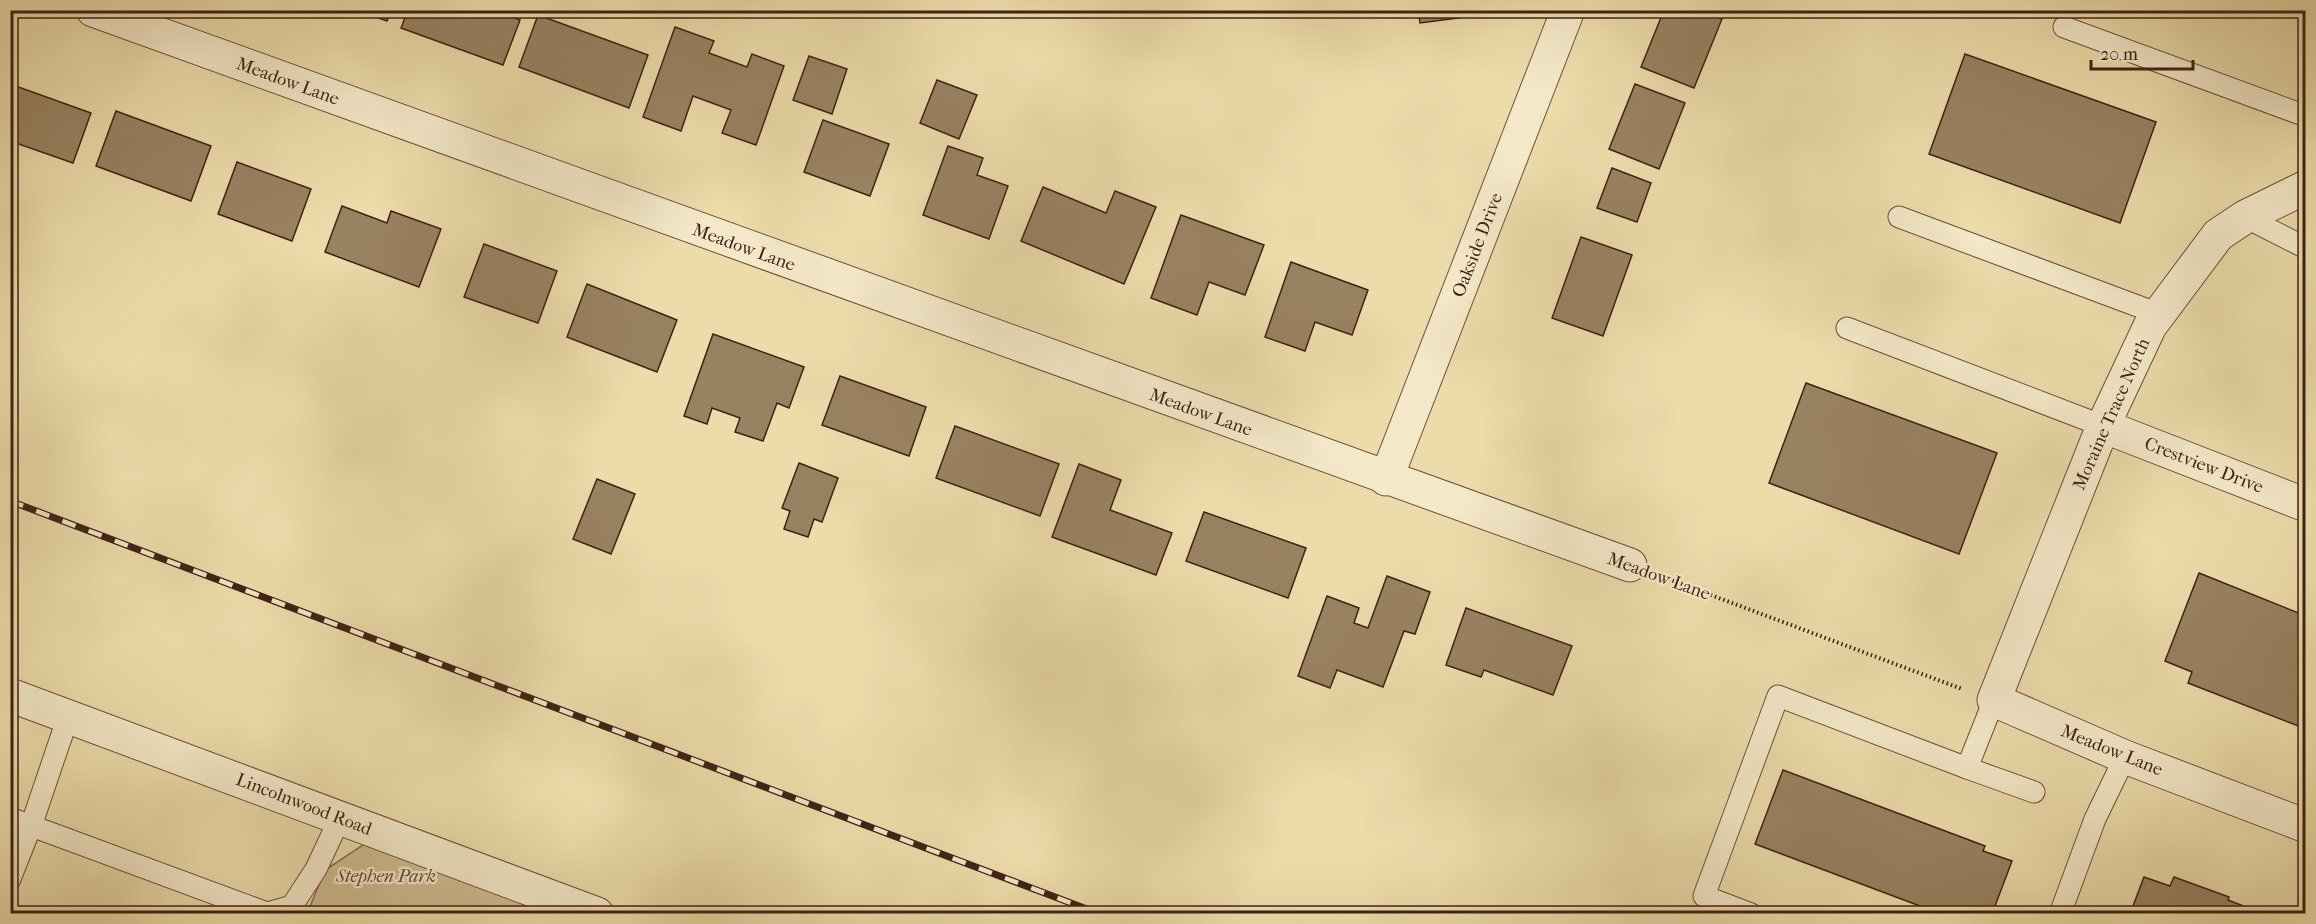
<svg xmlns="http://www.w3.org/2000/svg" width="2316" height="924" font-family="'IM FELL French Canon',serif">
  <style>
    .green { fill: #cfbc91; stroke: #886e53; stroke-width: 1.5 }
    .building { fill: #998262; stroke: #402115; stroke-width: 1.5 }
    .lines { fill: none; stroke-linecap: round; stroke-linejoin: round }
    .service-casing { stroke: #6b503a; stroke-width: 23 }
    .minor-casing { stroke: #6b503a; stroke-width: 35 }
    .path { stroke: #402115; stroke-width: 4; stroke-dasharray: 1.5 3; stroke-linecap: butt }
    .service { stroke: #f3e8c8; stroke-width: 21 }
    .minor { stroke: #f3e8c8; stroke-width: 33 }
    .rail-casing { stroke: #402115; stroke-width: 7 }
    .rail { stroke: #f3e8c8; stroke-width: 4.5; stroke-dasharray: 14; stroke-linecap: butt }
    .labels { text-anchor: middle; stroke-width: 4.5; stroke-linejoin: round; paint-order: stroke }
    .street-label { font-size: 18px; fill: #402115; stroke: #f3e8c8 }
    .park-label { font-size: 18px; font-style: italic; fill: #644834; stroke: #f3e8c8 }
  </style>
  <rect width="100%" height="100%" fill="#ecdcaa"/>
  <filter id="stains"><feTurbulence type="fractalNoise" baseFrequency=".00333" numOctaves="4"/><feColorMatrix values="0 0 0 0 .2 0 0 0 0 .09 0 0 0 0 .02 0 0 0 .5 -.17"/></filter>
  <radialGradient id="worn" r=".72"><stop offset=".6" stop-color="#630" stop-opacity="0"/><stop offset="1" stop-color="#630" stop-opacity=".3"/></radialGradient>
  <path class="green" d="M 381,833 L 597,914 L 307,914 L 325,870 Z"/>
  <g class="building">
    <path d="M 356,10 L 391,10 L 387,21 Z"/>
    <path d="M 408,10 L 493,10 L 520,20 L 503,65 L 401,28 Z"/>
    <path d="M 1418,10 L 1473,10 L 1473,16 L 1420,23 Z"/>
    <path d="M 1664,10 L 1700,10 L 1722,19 L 1694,88 L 1641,67 Z"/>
    <path d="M 538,15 L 648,55 L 629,108 L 519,67 Z"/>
    <path d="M 675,27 L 714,41 L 709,53 L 747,67 L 752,54 L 784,66 L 756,145 L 722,133 L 731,110 L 693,96 L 681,131 L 643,117 Z"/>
    <path d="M 1965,54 L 2156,122 L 2120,223 L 1929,154 Z"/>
    <path d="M 809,56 L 847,69 L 832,114 L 793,100 Z"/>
    <path d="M 937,80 L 977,95 L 959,139 L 920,123 Z"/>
    <path d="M 10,84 L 91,113 L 73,163 L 10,141 Z"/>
    <path d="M 1635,84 L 1685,103 L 1659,169 L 1609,149 Z"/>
    <path d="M 116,111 L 211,146 L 191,201 L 96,166 Z"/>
    <path d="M 823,120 L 889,144 L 870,196 L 804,172 Z"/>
    <path d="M 948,146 L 983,158 L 977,175 L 1008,186 L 989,239 L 923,215 Z"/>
    <path d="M 237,162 L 311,189 L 292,241 L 218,214 Z"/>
    <path d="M 1612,168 L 1651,183 L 1637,222 L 1597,208 Z"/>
    <path d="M 1043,187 L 1106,213 L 1115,191 L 1156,207 L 1124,284 L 1021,241 Z"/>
    <path d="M 342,206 L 387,223 L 391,211 L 441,229 L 419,287 L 325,252 Z"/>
    <path d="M 1181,215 L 1264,245 L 1245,295 L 1209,282 L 1197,315 L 1151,298 Z"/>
    <path d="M 1581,237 L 1632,255 L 1603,336 L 1552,318 Z"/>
    <path d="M 484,244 L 557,271 L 538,323 L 464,297 Z"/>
    <path d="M 1291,262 L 1368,290 L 1352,335 L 1315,322 L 1305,351 L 1265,337 Z"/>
    <path d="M 587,284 L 677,320 L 657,372 L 567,337 Z"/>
    <path d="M 713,334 L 804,367 L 789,408 L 777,403 L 763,441 L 735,432 L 740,418 L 712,408 L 707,424 L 684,416 Z"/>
    <path d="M 840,376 L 926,407 L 909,456 L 822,425 Z"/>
    <path d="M 1806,383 L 1997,453 L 1959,554 L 1769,483 Z"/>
    <path d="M 955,426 L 1059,464 L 1040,516 L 936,478 Z"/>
    <path d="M 799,463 L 838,478 L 822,522 L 814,519 L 808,537 L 784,529 L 790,511 L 782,508 Z"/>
    <path d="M 1079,464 L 1121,480 L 1110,510 L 1172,533 L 1156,575 L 1052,537 Z"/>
    <path d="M 597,479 L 635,494 L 611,554 L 573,539 Z"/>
    <path d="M 1204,512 L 1306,548 L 1288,598 L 1186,561 Z"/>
    <path d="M 2199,573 L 2306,616 L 2306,729 L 2188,683 L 2192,672 L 2165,661 Z"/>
    <path d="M 1387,576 L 1430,592 L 1415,634 L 1404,631 L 1383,687 L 1337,670 L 1330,688 L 1298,676 L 1327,596 L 1359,608 L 1354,623 L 1368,628 Z"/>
    <path d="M 1466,608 L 1572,646 L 1553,695 L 1484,670 L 1481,677 L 1446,665 Z"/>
    <path d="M 1783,770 L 1985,846 L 1983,851 L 2012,861 L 1992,914 L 1941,914 L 1755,844 Z"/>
    <path d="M 2144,877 L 2170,886 L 2174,877 L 2229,897 L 2228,900 L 2264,914 L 2130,914 Z"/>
  </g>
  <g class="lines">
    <g class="service-casing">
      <g id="service">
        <path d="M 2064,27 L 2306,116"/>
        <path d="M 1899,217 L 2159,314"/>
        <path d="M 2245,217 L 2306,248"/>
        <path d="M 1847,328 L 2103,426"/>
        <path d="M 1967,768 L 2034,792"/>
        <path d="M 10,818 L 267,913 L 292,906 L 316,869 L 340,818"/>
        <path d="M 10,879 L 31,826 L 68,717"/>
        <path d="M 1751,914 L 1704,896 L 1778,696 L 1967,768 L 1994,700"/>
        <path d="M 2060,914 L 2095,819 L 2125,757"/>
      </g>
    </g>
    <g class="minor-casing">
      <g id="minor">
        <path d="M 93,10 L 1630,565"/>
        <path d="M 2306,187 L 2245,217 L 2218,235 L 2150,326 L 2103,426 L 1994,700 L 2125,757 L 2306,826"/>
        <path d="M 2103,426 L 2306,505"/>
        <path d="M 1386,479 L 1568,10"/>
        <path d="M 10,695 L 597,914"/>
      </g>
    </g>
    <path class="path" d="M 1660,576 L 1962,689"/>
    <use href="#service" class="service"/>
    <use href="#minor" class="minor"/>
    <g class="rail-casing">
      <path id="rail" d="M 10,501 L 1100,914"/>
    </g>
    <use href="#rail" class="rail"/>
  </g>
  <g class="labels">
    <g class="street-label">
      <text transform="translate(288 81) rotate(20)" y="6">Meadow Lane</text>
      <text transform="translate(1477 245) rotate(-69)" y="6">Oakside Drive</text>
      <text transform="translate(744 247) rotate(20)" y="6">Meadow Lane</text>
      <text transform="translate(1201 412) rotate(20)" y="6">Meadow Lane</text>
      <text transform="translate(2111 414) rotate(-66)" y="6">Moraine Trace North</text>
      <text transform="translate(2204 465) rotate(21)" y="6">Crestview Drive</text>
      <text transform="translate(1659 576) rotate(20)" y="6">Meadow Lane</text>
      <text transform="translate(2112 750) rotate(22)" y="6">Meadow Lane</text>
      <text transform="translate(304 804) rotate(21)" y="6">Lincolnwood Road</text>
    </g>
    <g class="park-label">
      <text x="386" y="882">Stephen Park</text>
    </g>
  </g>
  <rect width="2316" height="924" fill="none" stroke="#ecdcaa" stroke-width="36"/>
  <rect x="12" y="12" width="2292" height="900" fill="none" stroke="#402115" stroke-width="3"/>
  <rect x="18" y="18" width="2280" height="888" fill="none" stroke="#402115" stroke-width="1.5"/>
  <path d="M2091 60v9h102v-9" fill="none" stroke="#402115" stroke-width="3"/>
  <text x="2100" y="60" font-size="18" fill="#402115" stroke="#f3e8c8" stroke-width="4.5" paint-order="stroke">20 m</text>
  <rect width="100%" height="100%" filter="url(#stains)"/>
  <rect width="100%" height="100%" fill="url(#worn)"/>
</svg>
